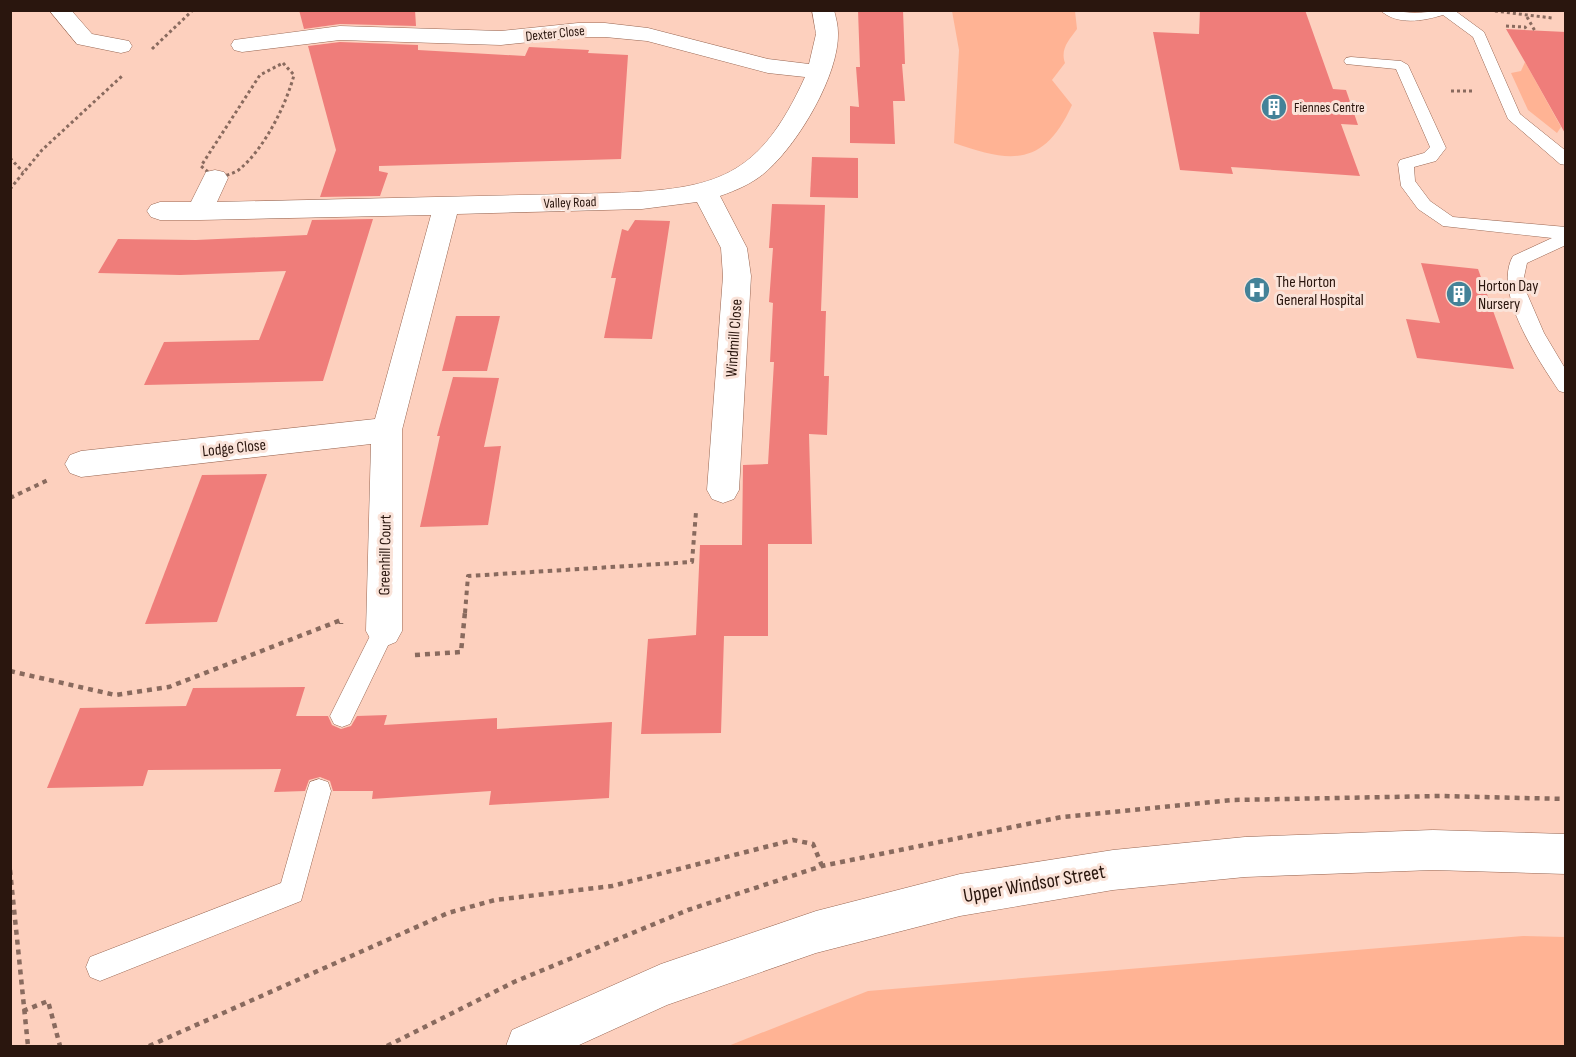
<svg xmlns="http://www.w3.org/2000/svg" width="1576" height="1057" font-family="'Sofia Sans Condensed',sans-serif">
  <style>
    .green { fill: #ffb394 }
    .building { fill: #ef7d7a }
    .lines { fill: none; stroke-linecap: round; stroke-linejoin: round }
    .service-casing { stroke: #986652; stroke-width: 1 }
    .minor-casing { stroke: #986652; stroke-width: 1 }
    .primary-casing { stroke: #986652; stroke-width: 1 }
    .path-far2 { stroke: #896a5e; stroke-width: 3; stroke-dasharray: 3 3; stroke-linecap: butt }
    .path-far1 { stroke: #896a5e; stroke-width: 4; stroke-dasharray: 4.5 4.5; stroke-linecap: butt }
    .path { stroke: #896a5e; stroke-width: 4.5; stroke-dasharray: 5 5; stroke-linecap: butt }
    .service { fill: #fff; fill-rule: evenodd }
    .minor { fill: #fff; fill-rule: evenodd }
    .primary { fill: #fff; fill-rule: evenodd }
    .labels { text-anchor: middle; stroke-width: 6; stroke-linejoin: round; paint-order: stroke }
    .far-street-label { font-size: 14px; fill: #2a160e; stroke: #fae3d9 }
    .far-poi-label { font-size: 14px; fill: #2a160e; stroke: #fae3d9; text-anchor: start }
    .poi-label { font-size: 16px; fill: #2a160e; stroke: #fae3d9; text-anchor: start }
    .street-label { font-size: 16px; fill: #2a160e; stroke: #fae3d9 }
    .near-street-label { font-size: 20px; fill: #2a160e; stroke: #fae3d9 }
  </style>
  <rect width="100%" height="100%" fill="#fdd0be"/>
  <g class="green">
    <path d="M 952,11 L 1075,11 L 1077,29 C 1069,40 1060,49 1065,63 L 1052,80 L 1072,105 C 1044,167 1011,163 954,143 L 959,50 Z"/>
    <path d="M 1525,62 L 1561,127 L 1557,133 L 1528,110 L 1511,73 L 1521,71 Z"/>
    <path d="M 1523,936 L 1565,937 L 1565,1046 L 728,1046 L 868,991 Z"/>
  </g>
  <g class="building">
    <path d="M 299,10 L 415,10 L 416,26 L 340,24 L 304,29 Z"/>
    <path d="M 858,10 L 903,10 L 905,64 L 902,64 L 905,101 L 893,101 L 895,144 L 850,143 L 850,106 L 859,107 L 856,67 L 860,67 Z"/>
    <path d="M 1200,10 L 1305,10 L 1333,89 L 1346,90 L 1358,125 L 1341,124 L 1360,176 L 1231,167 L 1233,174 L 1180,170 L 1153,32 L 1199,34 Z"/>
    <path d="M 1506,29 L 1566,32 L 1566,135 L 1525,62 Z"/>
    <path d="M 340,42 L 418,45 L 418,50 L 525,56 L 529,47 L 589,50 L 588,53 L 628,55 L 621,159 L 379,166 L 379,171 L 388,173 L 380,196 L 320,197 L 336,150 L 308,46 Z"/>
    <path d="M 812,157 L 858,158 L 858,198 L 810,197 Z"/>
    <path d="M 772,204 L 825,205 L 821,311 L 826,311 L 824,376 L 829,376 L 827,435 L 809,434 L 812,544 L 768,544 L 768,636 L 724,636 L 721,733 L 641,734 L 648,639 L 696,635 L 700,545 L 742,545 L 743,465 L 768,464 L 774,362 L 770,362 L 773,303 L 769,302 L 773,248 L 769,248 Z"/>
    <path d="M 373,219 L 323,381 L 144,385 L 164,342 L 259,340 L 286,271 L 180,275 L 98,273 L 118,239 L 196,240 L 307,235 L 312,220 Z"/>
    <path d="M 635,220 L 670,221 L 652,339 L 604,338 L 616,278 L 611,278 L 622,229 L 628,231 Z"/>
    <path d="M 1421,263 L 1478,269 L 1514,369 L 1417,358 L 1406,319 L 1440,323 Z"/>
    <path d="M 456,316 L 500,316 L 487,371 L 442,371 Z"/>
    <path d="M 453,377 L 499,378 L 484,447 L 501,446 L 488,525 L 420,527 L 440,436 L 437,436 Z"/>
    <path d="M 267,474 L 217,622 L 145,624 L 202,475 Z"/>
    <path d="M 305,687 L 296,716 L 328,716 L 332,725 L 341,729 L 351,726 L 357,716 L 387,715 L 384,725 L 497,718 L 497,729 L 612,722 L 609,798 L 489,805 L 491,791 L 372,799 L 373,791 L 333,791 L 330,781 L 320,777 L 309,780 L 305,791 L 274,792 L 281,769 L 148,770 L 143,786 L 47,788 L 80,708 L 186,706 L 193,688 Z"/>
  </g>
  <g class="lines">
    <g class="service-casing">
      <g id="service">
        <path d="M 1380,10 L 1415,13 L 1454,10 L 1484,32 L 1520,114 L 1566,151 L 1566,165 L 1560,164 L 1508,119 L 1473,37 L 1443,15 C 1423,21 1397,26 1380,10 Z"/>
        <path d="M 1351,57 L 1401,61 L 1408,65 L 1446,148 L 1436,161 L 1414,167 L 1415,181 L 1430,201 L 1453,217 L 1566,227 L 1566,245 L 1527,263 L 1524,277 L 1525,289 L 1544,333 L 1566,370 L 1566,393 L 1559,391 C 1539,361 1492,292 1513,256 L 1552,238 L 1443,226 L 1418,209 L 1401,186 L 1398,164 L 1400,160 L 1424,153 L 1430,147 L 1396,69 L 1346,64 L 1344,61 L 1346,58 Z"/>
        <path d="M 384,621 L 392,624 L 395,631 L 350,724 L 342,727 L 334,724 L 330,716 L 376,624 Z"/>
        <path d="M 319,779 L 328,782 L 331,791 L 301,901 L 100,981 L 90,977 L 86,967 L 90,957 L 281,883 L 307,791 L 310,782 Z"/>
      </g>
    </g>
    <g class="minor-casing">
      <g id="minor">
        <path d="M 49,10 L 71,10 L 92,34 L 129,41 L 132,46 L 129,51 L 121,53 L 77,44 Z"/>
        <path d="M 812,10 L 834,10 C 836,18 838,25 838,33 C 839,75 799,142 768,170 C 754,183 737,190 720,196 L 747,248 L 751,276 L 739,490 L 734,499 L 723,503 L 712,499 L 707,490 L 723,276 L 721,248 L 697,202 L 642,209 L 457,214 L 402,430 L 402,631 L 396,642 L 384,647 L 372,642 L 366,631 L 371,444 L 81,477 L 70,473 L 65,464 L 70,455 L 81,451 L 375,419 L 431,215 L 200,220 L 160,220 L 151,217 L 147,211 L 151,205 L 160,202 L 191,202 L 206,172 L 215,170 L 224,172 L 228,178 L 217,202 L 612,193 C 717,189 759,178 805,77 L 768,73 L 647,41 L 605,37 L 578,37 L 501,45 L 340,40 L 242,52 L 234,50 L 231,45 L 234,40 L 340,26 L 501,31 L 578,23 L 605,23 L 648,28 L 768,59 L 809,64 L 816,34 Z"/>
      </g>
    </g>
    <g class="primary-casing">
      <path id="primary" d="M 1433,830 L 1566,834 L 1566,874 L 1433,870 L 1245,877 L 1113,890 L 960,916 L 816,953 L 667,1005 L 577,1046 L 506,1046 L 512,1030 L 661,964 L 816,911 L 960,874 L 1113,850 L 1245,837 Z"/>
    </g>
    <g class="path-far2">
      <path d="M 1495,11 L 1552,18"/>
      <path d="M 1527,17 L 1535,31"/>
      <path d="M 1506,26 L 1525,27 L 1527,30"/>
      <path d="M 152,49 L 193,10"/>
      <path d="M 283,63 L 294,75 C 286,105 265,147 241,168 C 235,174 223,176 215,178 L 201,166 L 260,75 Z"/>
      <path d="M 1451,91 L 1472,91"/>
      <path d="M 10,158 L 23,172"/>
      <path d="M 10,189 L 42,150 L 122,76"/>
    </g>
    <g class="path-far1">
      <path d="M 10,498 L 48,480"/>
      <path d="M 465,613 L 468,576 L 692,562 L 696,512"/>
    </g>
    <g class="path">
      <path d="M 415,655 L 461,652 L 465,612"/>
      <path d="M 10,671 L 115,695 L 169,687 L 341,620 L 341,624"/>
      <path d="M 10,870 L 28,1046"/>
      <path d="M 23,1011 L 48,1001 L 60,1046"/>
      <path d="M 149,1046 L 448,913 L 495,900 L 612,886 L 793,840 L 813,844 L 822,866"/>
      <path d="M 387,1046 L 514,982 L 688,910 L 822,866 L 1062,817 L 1233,800 L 1440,796 L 1566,799"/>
    </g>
    <use href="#service" class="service"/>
    <use href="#minor" class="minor"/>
    <use href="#primary" class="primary"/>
  </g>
  <defs>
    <g id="building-disc" transform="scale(1.35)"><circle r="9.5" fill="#448298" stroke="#fae3d9"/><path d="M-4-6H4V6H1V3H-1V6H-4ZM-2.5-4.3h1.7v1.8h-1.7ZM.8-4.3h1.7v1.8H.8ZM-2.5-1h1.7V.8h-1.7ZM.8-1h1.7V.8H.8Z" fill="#fff"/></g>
    <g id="hospital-disc" transform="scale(1.35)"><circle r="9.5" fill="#448298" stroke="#fae3d9"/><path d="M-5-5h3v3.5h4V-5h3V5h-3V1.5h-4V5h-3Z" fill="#fff"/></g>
  </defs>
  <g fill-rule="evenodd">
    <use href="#building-disc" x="1274" y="107"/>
    <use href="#hospital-disc" x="1257" y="290"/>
    <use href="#building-disc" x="1459" y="294"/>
  </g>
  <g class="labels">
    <g class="far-street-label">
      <text transform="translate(555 33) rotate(-6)" y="5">Dexter Close</text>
      <text transform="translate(570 202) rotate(-2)" y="5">Valley Road</text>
    </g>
    <g class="far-poi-label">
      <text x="1294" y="112">Fiennes Centre</text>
    </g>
    <g class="poi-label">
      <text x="1276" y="287">The Horton<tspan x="1276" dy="18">General Hospital</tspan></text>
      <text x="1478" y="291">Horton Day<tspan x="1478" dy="18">Nursery</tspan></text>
    </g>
    <g class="street-label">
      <text transform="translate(733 338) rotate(-86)" y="6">Windmill Close</text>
      <text transform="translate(234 447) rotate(-6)" y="6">Lodge Close</text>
      <text transform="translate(384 555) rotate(-89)" y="6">Greenhill Court</text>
    </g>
    <g class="near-street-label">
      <text transform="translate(1034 883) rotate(-10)" y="7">Upper Windsor Street</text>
    </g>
  </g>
  <rect width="1576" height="1057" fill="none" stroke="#2a160e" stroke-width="24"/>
</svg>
